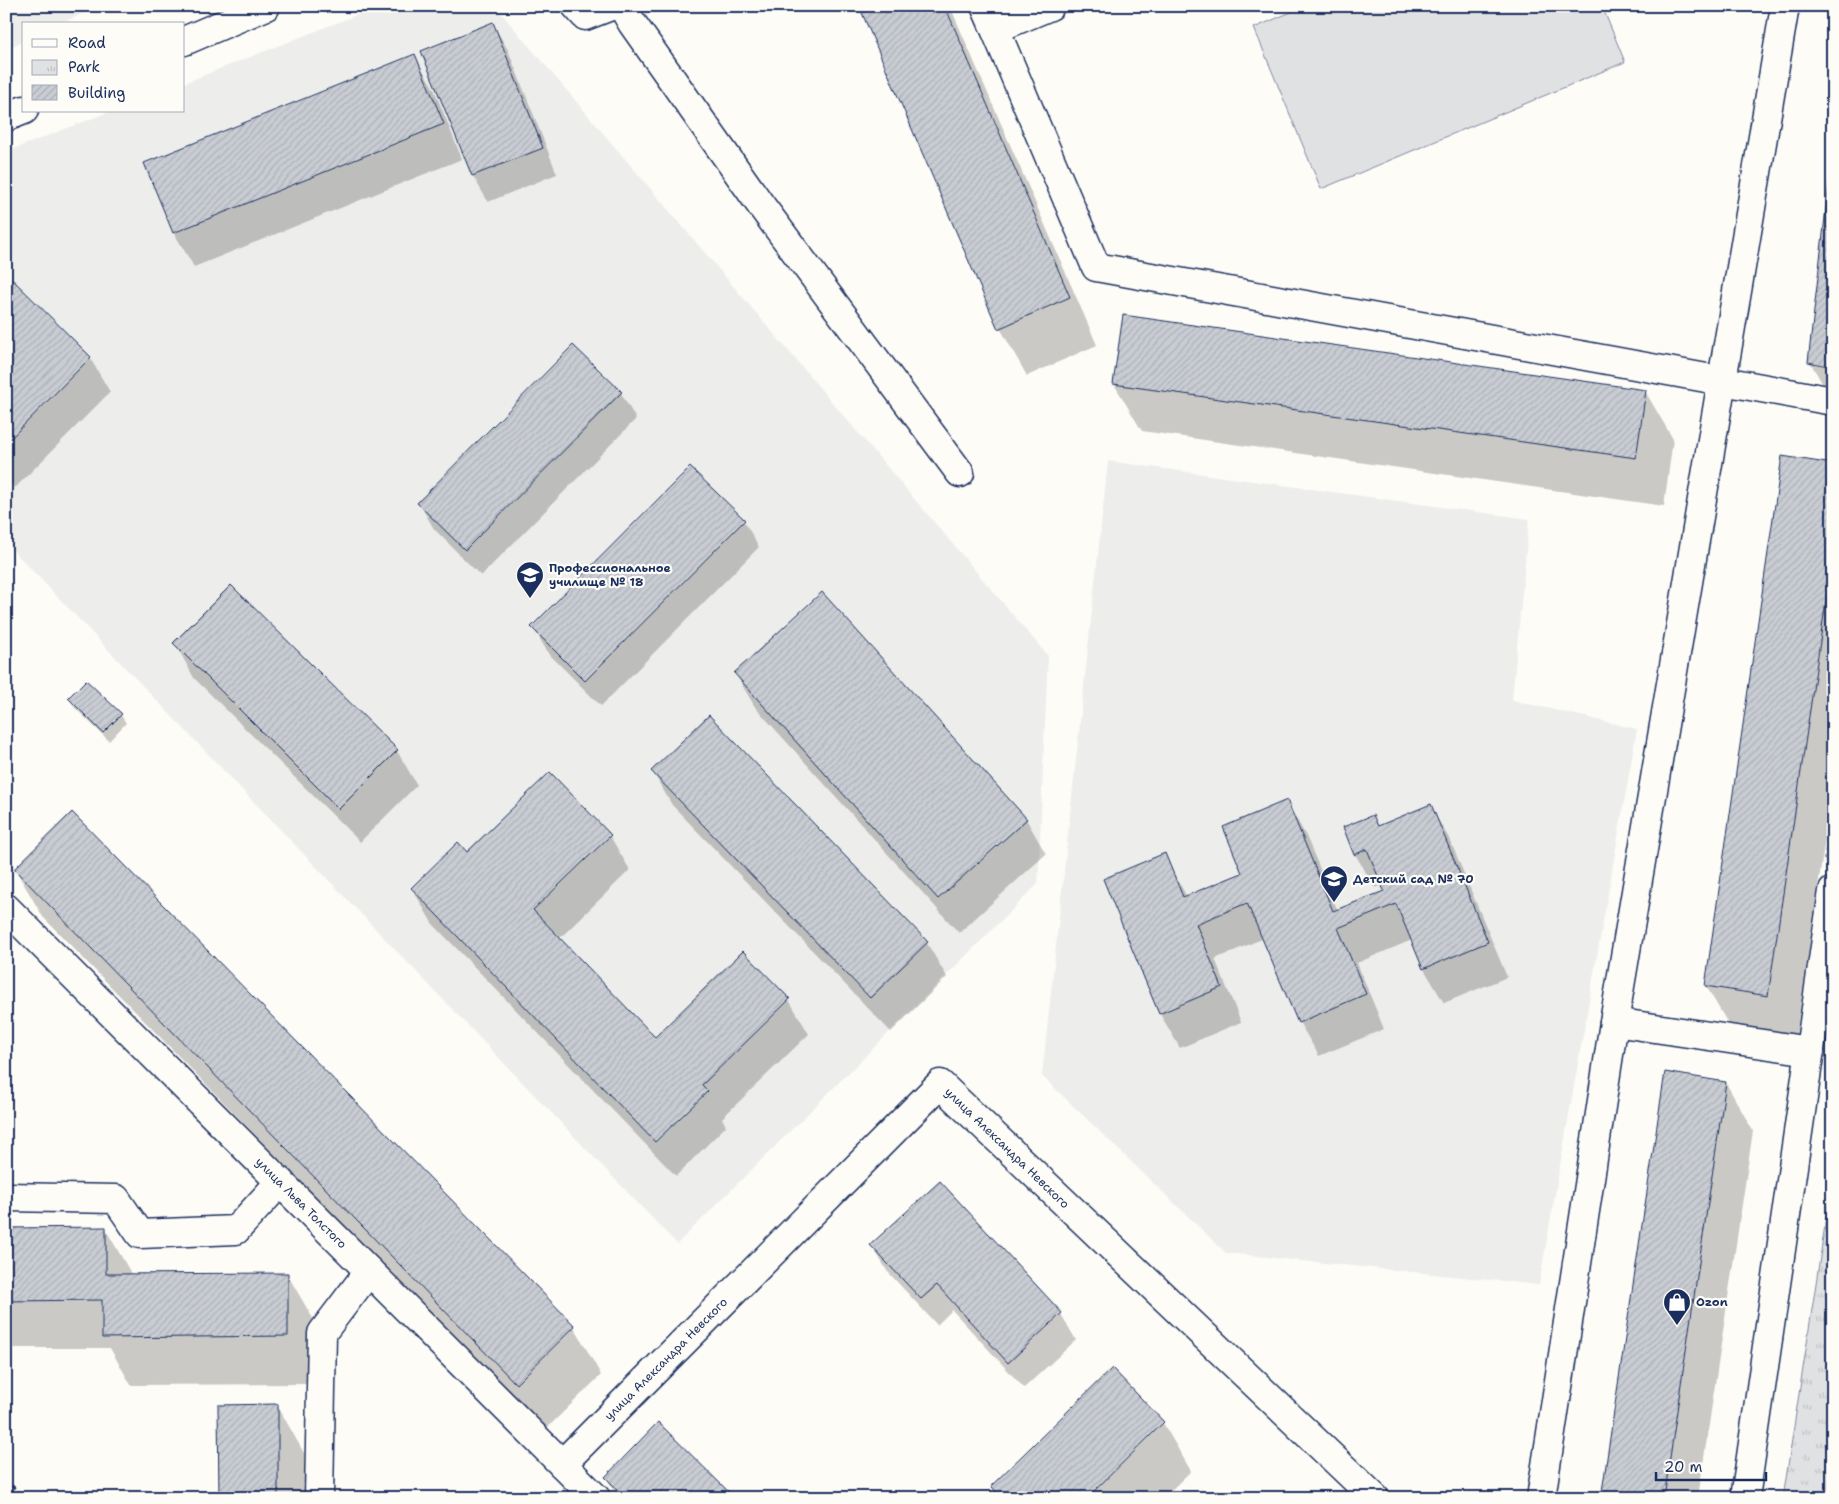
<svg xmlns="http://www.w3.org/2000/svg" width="1839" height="1504" font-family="'Shantell Sans',sans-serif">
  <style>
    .built { fill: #edeeec }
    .green { fill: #e0e1e3; stroke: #7e88a0 }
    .park { fill: url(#park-tufts); stroke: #7e88a0 }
    .shadow { fill: #0003 }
    .building { fill: url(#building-hatch); stroke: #1b2f5e }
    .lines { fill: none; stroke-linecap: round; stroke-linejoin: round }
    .minor-casing { stroke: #1b2f5e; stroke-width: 31 }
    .path { stroke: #1b2f5e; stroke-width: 3; stroke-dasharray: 4 4; stroke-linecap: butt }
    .minor { stroke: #fdfcf7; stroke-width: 28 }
    .labels { text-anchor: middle; stroke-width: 4.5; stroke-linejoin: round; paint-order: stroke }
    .poi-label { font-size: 12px; font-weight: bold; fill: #1b2f5e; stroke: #fdfcf7; text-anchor: start }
    .street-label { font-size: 12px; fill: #1b2f5e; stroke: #fdfcf7 }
  </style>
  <defs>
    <pattern id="park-tufts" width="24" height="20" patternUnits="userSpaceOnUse" patternTransform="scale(1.25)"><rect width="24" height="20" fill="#e0e1e3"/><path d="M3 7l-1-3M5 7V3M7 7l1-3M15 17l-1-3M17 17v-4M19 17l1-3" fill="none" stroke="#c0c1c5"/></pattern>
    <pattern id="building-hatch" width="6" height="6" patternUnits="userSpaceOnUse" patternTransform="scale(1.25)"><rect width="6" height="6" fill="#c9ccd3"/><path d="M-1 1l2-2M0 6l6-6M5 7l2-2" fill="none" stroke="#acb0b8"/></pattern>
  </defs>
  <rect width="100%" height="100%" fill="#fdfcf7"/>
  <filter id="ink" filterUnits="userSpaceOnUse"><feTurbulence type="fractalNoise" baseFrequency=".02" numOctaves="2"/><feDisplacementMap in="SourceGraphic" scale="10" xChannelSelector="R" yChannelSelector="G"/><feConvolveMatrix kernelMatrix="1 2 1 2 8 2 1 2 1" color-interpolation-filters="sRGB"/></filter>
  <g filter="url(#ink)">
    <g class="built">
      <path d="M 6,6 L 98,6 L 60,24 L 24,24 L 24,41 L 6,49 Z"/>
      <path d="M 379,6 L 495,6 L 1048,656 L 1038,884 L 677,1244 L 6,543 L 6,152 L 111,111 L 184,111 L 184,83 Z"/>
      <path d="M 1108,461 L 1529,519 L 1512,700 L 1637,729 L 1539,1285 L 1226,1253 L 1042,1076 Z"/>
    </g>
    <path class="green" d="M 1305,6 L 1602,6 L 1625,62 L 1321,189 L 1254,28 Z"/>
    <path class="park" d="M 1833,1173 L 1833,1498 L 1783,1498 Z"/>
    <g class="shadow">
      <path d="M 861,6 L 950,6 L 1097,345 L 1027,376 L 1000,328 Z"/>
      <path d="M 1061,6 L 1077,6 L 1064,12 Z"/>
      <path d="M 493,24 L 508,50 L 557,174 L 488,202 L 473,176 L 423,52 Z"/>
      <path d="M 414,55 L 434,89 L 462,159 L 194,267 L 174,233 L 146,163 Z"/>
      <path d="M 1833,160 L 1833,402 L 1810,362 Z"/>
      <path d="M 6,274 L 90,358 L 110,392 L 15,488 L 6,479 Z"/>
      <path d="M 1114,384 L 1645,391 L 1673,439 L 1664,506 L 1142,431 Z"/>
      <path d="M 621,393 L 636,419 L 481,576 L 434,529 L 419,503 Z"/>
      <path d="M 1833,465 L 1833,785 L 1795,1043 L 1734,1034 L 1706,986 Z"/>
      <path d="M 744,521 L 759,547 L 601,706 L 548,653 L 533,627 Z"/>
      <path d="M 175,643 L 397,751 L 417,785 L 360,842 L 194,678 Z"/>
      <path d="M 735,673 L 1026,819 L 1046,854 L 959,933 L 755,707 Z"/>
      <path d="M 70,698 L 121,715 L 126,723 L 109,741 L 74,707 Z"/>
      <path d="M 652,771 L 927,943 L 947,977 L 891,1032 L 672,805 Z"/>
      <path d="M 1287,802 L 1306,836 L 1338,911 L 1386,891 L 1383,885 L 1375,888 L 1355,854 L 1373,816 L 1379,827 L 1430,806 L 1450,840 L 1507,977 L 1444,1003 L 1424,969 L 1412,940 L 1357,963 L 1384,1029 L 1319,1056 L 1299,1022 L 1264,938 L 1215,959 L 1241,1022 L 1180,1048 L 1160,1014 L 1164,855 L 1187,897 L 1244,873 Z"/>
      <path d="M 610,836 L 630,870 L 559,939 L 655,1039 L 743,953 L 789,1000 L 809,1034 L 722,1118 L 726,1126 L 676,1176 L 432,923 L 412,888 L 467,853 Z"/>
      <path d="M 15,869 L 574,1327 L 601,1375 L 544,1431 L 43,917 Z"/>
      <path d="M 1726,1083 L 1753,1131 L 1698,1498 L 1602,1498 Z"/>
      <path d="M 105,1228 L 132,1275 L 287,1274 L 315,1322 L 315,1384 L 131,1385 L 110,1348 L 6,1348 L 6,1229 Z"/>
      <path d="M 872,1245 L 1061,1314 L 1076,1340 L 1024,1388 L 952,1310 L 937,1325 L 887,1271 Z"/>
      <path d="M 1111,1370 L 1163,1423 L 1191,1471 L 1163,1498 L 999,1498 L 993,1487 Z"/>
      <path d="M 277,1405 L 304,1453 L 305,1498 L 220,1498 Z"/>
      <path d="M 606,1477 L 733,1498 L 618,1498 Z"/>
    </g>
    <g class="building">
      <path d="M 859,6 L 945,6 L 1070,297 L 998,329 Z"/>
      <path d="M 493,22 L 543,148 L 472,176 L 421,51 Z"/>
      <path d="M 415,54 L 444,124 L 173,233 L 144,163 Z"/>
      <path d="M 1833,149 L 1833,367 L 1808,362 Z"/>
      <path d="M 6,273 L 91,357 L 6,443 Z"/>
      <path d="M 1123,315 L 1646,390 L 1636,458 L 1113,384 Z"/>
      <path d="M 573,345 L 622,392 L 465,550 L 417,503 Z"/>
      <path d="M 1782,456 L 1833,464 L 1833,553 L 1768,996 L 1705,986 Z"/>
      <path d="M 690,467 L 745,520 L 585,681 L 531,627 Z"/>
      <path d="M 231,585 L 398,750 L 339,809 L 173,643 Z"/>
      <path d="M 822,592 L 1027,819 L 938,899 L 734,673 Z"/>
      <path d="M 86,680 L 122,714 L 103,733 L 68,698 Z"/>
      <path d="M 709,715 L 928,942 L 870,998 L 651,771 Z"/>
      <path d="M 550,772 L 611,835 L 533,910 L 655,1037 L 743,951 L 790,999 L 702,1085 L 708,1091 L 655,1142 L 411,888 L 458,842 L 467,852 Z"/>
      <path d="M 1287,800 L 1333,911 L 1384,891 L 1367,849 L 1354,855 L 1343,827 L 1373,815 L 1378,826 L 1431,804 L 1488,942 L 1423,969 L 1396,904 L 1338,928 L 1366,994 L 1298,1023 L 1247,903 L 1196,924 L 1222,987 L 1159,1014 L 1103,879 L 1165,853 L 1183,897 L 1242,873 L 1223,827 Z"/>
      <path d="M 72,812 L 575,1326 L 516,1384 L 14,869 Z"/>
      <path d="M 1665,1072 L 1726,1082 L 1664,1498 L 1601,1498 Z"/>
      <path d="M 940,1181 L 1062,1313 L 1008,1363 L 937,1285 L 921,1299 L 870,1245 Z"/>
      <path d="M 106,1227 L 106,1274 L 288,1273 L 288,1336 L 102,1338 L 102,1300 L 6,1301 L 6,1228 Z"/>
      <path d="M 1112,1368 L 1164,1422 L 1087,1498 L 1002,1498 L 991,1486 Z"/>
      <path d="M 278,1404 L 278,1498 L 219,1498 L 218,1405 Z"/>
      <path d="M 658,1422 L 735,1498 L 626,1498 L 605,1477 Z"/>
    </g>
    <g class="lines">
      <g class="minor-casing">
        <g id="minor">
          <path d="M 576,6 L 585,16 L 611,6"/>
          <path d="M 622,6 L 632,23 L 760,204 L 960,473"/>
          <path d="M 985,6 L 995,29"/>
          <path d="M 1050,6 L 995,29 L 1096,267 L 1833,401"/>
          <path d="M 184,41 L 266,6"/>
          <path d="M 6,117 L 24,110"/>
          <path d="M 6,908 L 596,1498"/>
          <path d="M 1614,1022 L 1810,1051"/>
          <path d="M 6,1197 L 116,1199 L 140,1234 L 236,1230 L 280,1182"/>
          <path d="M 562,1464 L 940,1084 L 1375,1498"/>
          <path d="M 319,1498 L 322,1333 L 369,1271"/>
          <path d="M 1541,1498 L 1614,1022 L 1785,6"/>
          <path d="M 1745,1498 L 1833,891"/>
        </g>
      </g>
      <g class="path">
        <path d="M 1825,860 L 1833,806"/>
        <path d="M 6,1480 L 24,1498"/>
      </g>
      <use href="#minor" class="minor"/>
    </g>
  </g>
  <defs>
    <g id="university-pin" transform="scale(1.4375)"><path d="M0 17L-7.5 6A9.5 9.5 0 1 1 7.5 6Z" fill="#1b2f5e" stroke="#fdfcf7"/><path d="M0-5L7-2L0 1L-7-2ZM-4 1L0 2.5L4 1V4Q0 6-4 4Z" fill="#fff"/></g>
    <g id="school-pin" transform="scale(1.4375)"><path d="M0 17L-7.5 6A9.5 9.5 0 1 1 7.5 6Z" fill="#1b2f5e" stroke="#fdfcf7"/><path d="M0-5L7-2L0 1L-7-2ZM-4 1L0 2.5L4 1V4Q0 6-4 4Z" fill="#fff"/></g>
    <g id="shop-pin" transform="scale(1.4375)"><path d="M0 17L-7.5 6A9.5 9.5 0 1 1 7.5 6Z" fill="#1b2f5e" stroke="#fdfcf7"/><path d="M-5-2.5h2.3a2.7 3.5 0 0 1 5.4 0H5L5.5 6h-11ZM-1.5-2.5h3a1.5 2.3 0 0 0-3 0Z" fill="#fff"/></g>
  </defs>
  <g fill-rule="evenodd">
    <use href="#university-pin" x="530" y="575"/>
    <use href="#school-pin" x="1334" y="879"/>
    <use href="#shop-pin" x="1677" y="1302"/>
  </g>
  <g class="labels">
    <g class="poi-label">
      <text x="549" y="572">Профессиональное<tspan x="549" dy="14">училище № 18</tspan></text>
      <text x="1353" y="883">Детский сад № 70</text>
      <text x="1696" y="1306">Ozon</text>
    </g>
    <g class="street-label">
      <text transform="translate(1007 1148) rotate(44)" y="4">улица Александра Невского</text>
      <text transform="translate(301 1203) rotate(45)" y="4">улица Льва Толстого</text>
      <text transform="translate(666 1359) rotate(-45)" y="4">улица Александра Невского</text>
    </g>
  </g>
  <rect width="1839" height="1504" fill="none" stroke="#fdfcf7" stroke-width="25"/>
  <rect x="12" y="12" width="1814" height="1479" fill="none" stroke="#1b2f5e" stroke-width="2" filter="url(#ink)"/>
  <rect x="22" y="22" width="162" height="90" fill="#fdfcf7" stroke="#a3aaba"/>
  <rect x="32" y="39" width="25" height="8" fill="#fdfcf7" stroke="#a3aaba"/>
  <text x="68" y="48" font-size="15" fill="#1b2f5e">Road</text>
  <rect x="32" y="60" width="25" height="15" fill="url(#park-tufts)" stroke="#a3aaba"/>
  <text x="68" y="72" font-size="15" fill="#1b2f5e">Park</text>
  <rect x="32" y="85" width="25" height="15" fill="url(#building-hatch)" stroke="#a3aaba"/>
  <text x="68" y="98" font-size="15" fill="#1b2f5e">Building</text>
  <path d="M1656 1472v8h110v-8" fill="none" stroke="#1b2f5e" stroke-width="2.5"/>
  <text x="1664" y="1472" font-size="15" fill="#1b2f5e" stroke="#fdfcf7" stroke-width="4" paint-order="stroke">20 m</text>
</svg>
